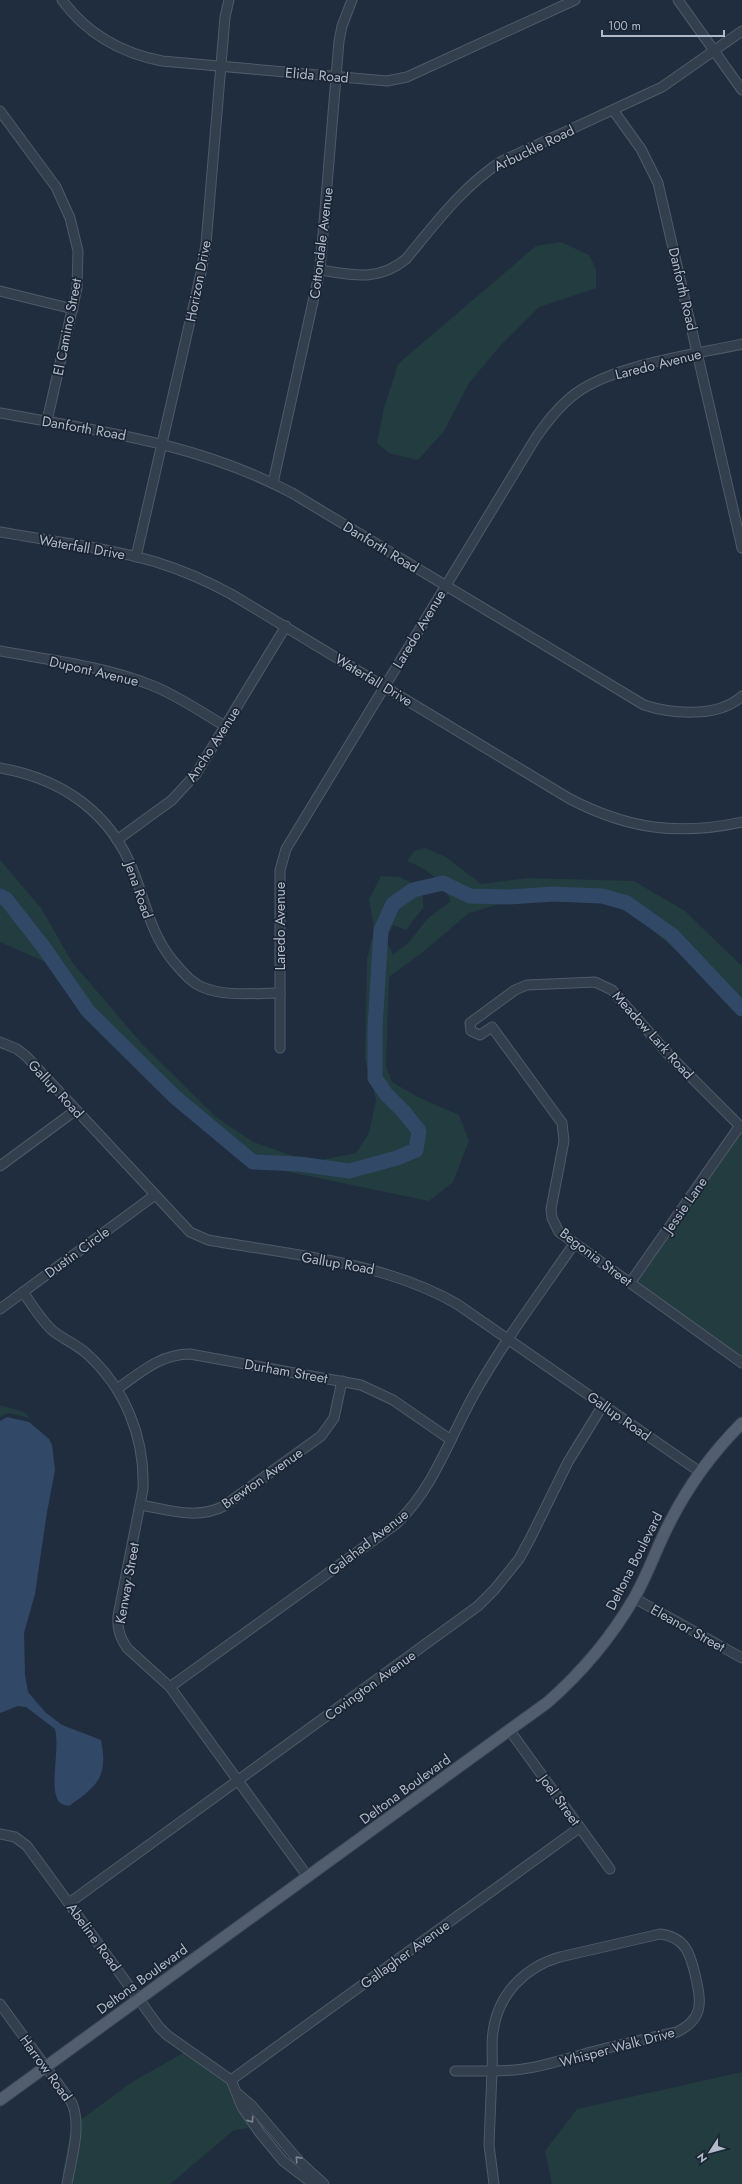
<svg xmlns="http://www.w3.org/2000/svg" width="742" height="2184" font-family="Jost,sans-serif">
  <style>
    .green { fill: #223c3f }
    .water { fill: #324867 }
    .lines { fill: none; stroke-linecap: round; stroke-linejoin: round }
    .river { stroke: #324867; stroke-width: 15 }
    .minor-casing { stroke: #4f5a68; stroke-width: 11 }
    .major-casing { stroke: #3d4856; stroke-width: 13 }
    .minor { stroke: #343f4e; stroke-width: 9 }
    .major { stroke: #525e6e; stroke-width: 11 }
    .oneway { stroke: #788392 }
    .labels { text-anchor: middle; stroke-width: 3.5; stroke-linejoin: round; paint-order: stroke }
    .street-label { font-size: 14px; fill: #b0bac9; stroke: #1a2432 }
  </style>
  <rect width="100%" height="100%" fill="#202d3e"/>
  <g class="green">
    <path d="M 561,242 L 589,255 L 596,269 L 596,288 L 539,307 L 501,345 L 469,383 L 444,431 L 418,460 L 389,453 L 377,443 L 384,408 L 398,364 L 536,246 Z"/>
    <path d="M 425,848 L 446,857 L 481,884 L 528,878 L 634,881 L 685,911 L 742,966 L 742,1016 L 716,985 L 650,928 L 604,898 L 531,895 L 469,913 L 423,952 L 389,977 L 386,1067 L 392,1082 L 418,1097 L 459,1115 L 469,1141 L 453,1182 L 429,1201 L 245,1163 L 216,1140 L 145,1067 L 50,964 L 0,942 L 0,860 L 41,908 L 72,962 L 143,1045 L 216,1117 L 253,1142 L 311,1162 L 356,1153 L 369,1133 L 376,1099 L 365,1059 L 367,959 L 374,930 L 369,899 L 381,876 L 400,877 L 423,889 L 423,908 L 406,930 L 393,925 L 386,940 L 393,955 L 410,941 L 427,919 L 451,901 C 441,880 429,870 407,861 L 414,851 Z"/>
    <path d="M 739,1123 L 742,1124 L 742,1369 L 697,1325 L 625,1286 Z"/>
    <path d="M 0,1405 L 24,1412 L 30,1418 L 8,1413 L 0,1417 Z"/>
    <path d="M 185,2052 L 235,2088 L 256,2127 L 234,2130 L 170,2184 L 74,2184 L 63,2173 L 71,2127 L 132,2082 Z"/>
    <path d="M 742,2072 L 742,2184 L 552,2184 L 545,2151 L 577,2109 Z"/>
  </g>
  <path class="water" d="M 7,1417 L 29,1422 L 49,1439 L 52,1445 L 55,1470 L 47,1512 L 35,1594 L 24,1633 L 25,1675 L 28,1692 L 45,1712 L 62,1725 L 101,1740 C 108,1776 99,1785 69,1806 C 64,1805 59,1804 57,1798 C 50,1783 60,1749 55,1729 L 26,1707 L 18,1706 L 0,1713 L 0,1421 Z"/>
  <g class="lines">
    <path class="river" d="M 0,896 L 6,899 L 45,949 L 88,1011 L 175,1097 L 253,1162 L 299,1164 L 349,1171 L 397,1158 L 416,1150 L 419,1131 L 404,1112 L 386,1094 L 375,1078 L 375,1028 L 381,930 L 393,904 L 413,890 L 443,883 L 470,896 L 509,897 L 553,894 L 602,896 L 627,903 L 672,935 L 742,1009"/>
    <g class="minor-casing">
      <g id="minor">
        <path d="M 62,0 C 87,34 121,53 162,61 L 387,81 L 407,77 L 575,0"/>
        <path d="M 678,0 L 742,90"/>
        <path d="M 613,110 L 641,149 L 658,183 L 742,548"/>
        <path d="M 0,111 L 56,187 L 70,218 L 78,251 L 77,288 L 47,421"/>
        <path d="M 320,270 C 353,275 378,282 406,259 C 435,224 463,186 502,161 L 662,87 L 742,31"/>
        <path d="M 0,291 L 73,309"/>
        <path d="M 0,413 C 101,431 200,444 292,493 L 644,705 C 672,714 718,718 742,696"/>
        <path d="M 273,483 L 320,270 L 339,41 L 342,26 L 352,0"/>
        <path d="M 0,532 C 51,541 105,547 156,562 C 182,570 207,581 231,594 L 570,799 C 628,829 678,836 742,822"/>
        <path d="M 136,557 L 201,273 L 206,244 L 225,17 L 229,0"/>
        <path d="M 0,651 C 50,660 103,666 151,685 C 177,695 201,712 225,726"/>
        <path d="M 0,768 C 62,779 111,812 134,873 C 146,904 151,934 173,961 C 182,971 190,982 202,987 C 225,997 255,993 280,993"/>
        <path d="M 117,840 L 172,800 L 196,774 L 286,626"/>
        <path d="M 0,1042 L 17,1049 L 26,1056 L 190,1232 L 208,1240 C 292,1255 382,1261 457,1304 L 700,1472"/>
        <path d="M 280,1048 L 280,870 L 286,849 L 535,439 C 545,424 557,409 571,397 C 609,365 693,355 742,344"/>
        <path d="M 742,1128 L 669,1055 L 612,990 L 595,982 L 527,985 L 515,990 L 470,1023 L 471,1031 L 480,1035 L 492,1027 L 562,1123 L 564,1141 L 551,1209 L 552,1218 L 559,1232 L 742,1363"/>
        <path d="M 0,1166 L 76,1110"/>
        <path d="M 630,1283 L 739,1127"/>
        <path d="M 23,1292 C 32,1305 41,1320 53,1331 C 63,1339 76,1344 86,1353 C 125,1388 145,1437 143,1489 L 118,1616 C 117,1629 120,1637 127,1648 L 170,1687 L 308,1877"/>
        <path d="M 0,1309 L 155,1195"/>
        <path d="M 117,1389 C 140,1373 160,1354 190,1354 L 361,1385 L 393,1400 L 451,1440"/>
        <path d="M 141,1505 C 169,1510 197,1520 224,1506 L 321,1436 L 334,1418 L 342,1381"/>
        <path d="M 634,1598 L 742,1658"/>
        <path d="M 170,1687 L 396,1524 C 435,1487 450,1436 476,1391 C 505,1340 540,1293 574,1244"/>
        <path d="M 510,1731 L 610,1869"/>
        <path d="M 0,1834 L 15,1837 L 27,1846 L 159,2027 L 167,2035 L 231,2080 L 242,2107 L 260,2133 L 283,2161 L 313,2184"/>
        <path d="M 69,1903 L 478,1606 L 494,1590 L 519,1559 L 530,1539 L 568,1462 L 603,1405"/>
        <path d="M 660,1934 C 685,1937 690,1953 695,1974 C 701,2001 705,2018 677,2032 C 648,2038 619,2045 591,2052 C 555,2062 531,2071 492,2071 C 493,2058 491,2045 493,2032 C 498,1994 525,1967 560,1957 Z"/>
        <path d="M 0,2004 L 72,2103 C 82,2128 71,2159 67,2184"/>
        <path d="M 455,2071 L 492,2071 L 489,2145 L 494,2184"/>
        <path d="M 231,2080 L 579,1828"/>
        <path d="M 238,2094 L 252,2106 L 300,2162 L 324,2184"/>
      </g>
    </g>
    <g class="major-casing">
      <path id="major" d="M 0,2100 L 548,1702 C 582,1672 610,1639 633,1600 C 648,1575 657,1546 671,1520 C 689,1485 714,1451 742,1423"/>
    </g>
    <use href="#minor" class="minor"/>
    <use href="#major" class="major"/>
  </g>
  <defs><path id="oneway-chevron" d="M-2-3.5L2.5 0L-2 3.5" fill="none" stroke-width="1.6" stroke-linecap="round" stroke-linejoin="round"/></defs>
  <g class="oneway">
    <use href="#oneway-chevron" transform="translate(251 2120) rotate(55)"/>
    <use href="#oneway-chevron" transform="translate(298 2159) rotate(-132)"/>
  </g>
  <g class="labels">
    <g class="street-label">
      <text transform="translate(317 75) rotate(5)" y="5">Elida Road</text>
      <text transform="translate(534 148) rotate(-26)" y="5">Arbuckle Road</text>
      <text transform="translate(321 243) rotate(-83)" y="5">Cottondale Avenue</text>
      <text transform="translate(198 281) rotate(-79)" y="5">Horizon Drive</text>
      <text transform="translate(683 289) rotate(77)" y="5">Danforth Road</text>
      <text transform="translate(67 327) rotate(-79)" y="5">El Camino Street</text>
      <text transform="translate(658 364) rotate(-14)" y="5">Laredo Avenue</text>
      <text transform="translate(84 428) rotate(10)" y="5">Danforth Road</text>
      <text transform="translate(82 547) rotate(10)" y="5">Waterfall Drive</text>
      <text transform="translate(381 547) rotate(31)" y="5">Danforth Road</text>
      <text transform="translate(419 629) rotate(-59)" y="5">Laredo Avenue</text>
      <text transform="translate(94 671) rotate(13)" y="5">Dupont Avenue</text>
      <text transform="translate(374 680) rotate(31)" y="5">Waterfall Drive</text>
      <text transform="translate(213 744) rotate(-57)" y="5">Ancho Avenue</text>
      <text transform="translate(139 890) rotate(71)" y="5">Jena Road</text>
      <text transform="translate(280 926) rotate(-90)" y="5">Laredo Avenue</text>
      <text transform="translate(653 1035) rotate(48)" y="5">Meadow Lark Road</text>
      <text transform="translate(56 1089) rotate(47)" y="5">Gallup Road</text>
      <text transform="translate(685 1205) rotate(-55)" y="5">Jessie Lane</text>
      <text transform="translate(77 1252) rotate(-36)" y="5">Dustin Circle</text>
      <text transform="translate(596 1257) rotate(37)" y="5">Begonia Street</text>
      <text transform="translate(338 1263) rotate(10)" y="5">Gallup Road</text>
      <text transform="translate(286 1371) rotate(10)" y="5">Durham Street</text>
      <text transform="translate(619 1416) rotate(35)" y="5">Gallup Road</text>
      <text transform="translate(262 1478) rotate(-35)" y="5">Brewton Avenue</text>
      <text transform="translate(368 1542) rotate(-38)" y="5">Galahad Avenue</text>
      <text transform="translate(634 1561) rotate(-63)" y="5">Deltona Boulevard</text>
      <text transform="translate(127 1583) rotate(-80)" y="5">Kenway Street</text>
      <text transform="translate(688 1628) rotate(29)" y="5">Eleanor Street</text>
      <text transform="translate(370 1685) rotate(-36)" y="5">Covington Avenue</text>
      <text transform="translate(405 1789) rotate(-36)" y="5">Deltona Boulevard</text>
      <text transform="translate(560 1800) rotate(54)" y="5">Joel Street</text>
      <text transform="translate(94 1937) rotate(54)" y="5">Abeline Road</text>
      <text transform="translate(405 1954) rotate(-36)" y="5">Gallagher Avenue</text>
      <text transform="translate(142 1979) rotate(-36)" y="5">Deltona Boulevard</text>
      <text transform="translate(617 2047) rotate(-15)" y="5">Whisper Walk Drive</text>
      <text transform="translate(46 2068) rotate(54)" y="5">Harrow Road</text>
    </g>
  </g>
  <g transform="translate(710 2152) rotate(234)" stroke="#1a2432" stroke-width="3" paint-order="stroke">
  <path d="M0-3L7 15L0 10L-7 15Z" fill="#b0bac9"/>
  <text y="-6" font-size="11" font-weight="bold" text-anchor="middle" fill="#b0bac9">N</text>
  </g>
  <path d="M602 30v6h122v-6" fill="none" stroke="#b0bac9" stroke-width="2"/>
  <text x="608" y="30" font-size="12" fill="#b0bac9" stroke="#1a2432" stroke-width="3" paint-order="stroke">100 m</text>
</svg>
